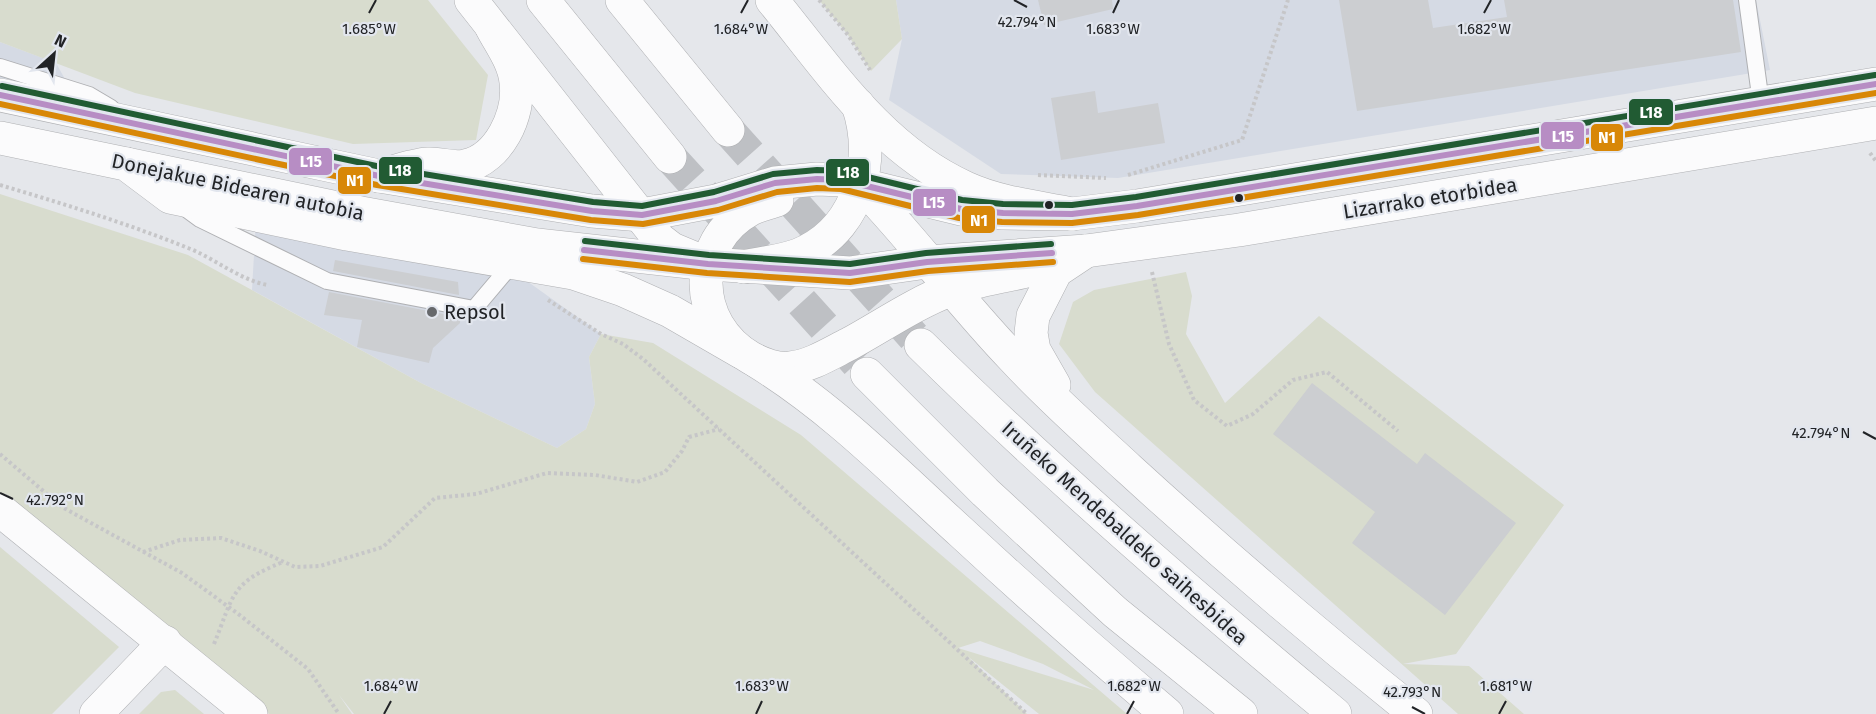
<svg xmlns="http://www.w3.org/2000/svg" width="1876" height="714" font-family="'Fira Sans',sans-serif">
  <style>
    .built { fill: #d5dae4 }
    .green { fill: #d8dcce; fill-rule: evenodd }
    .building { fill: #ccced1 }
    .lines { fill: none; stroke-linecap: round; stroke-linejoin: round }
    .motorway-tunnel { stroke: #bec0c4; stroke-width: 33; stroke-dasharray: 33 16; stroke-linecap: butt }
    .service-casing { stroke: #afb0b3; stroke-width: 18 }
    .tertiary-casing { stroke: #afb0b3; stroke-width: 34 }
    .trunk-casing { stroke: #afb0b3; stroke-width: 34 }
    .motorway-casing { stroke: #afb0b3; stroke-width: 34 }
    .path { stroke: #c6c6c8; stroke-width: 4; stroke-dasharray: 3 3; stroke-linecap: butt }
    .service { stroke: #fbfbfc; stroke-width: 16 }
    .tertiary { stroke: #fbfbfc; stroke-width: 33 }
    .trunk { stroke: #fbfbfc; stroke-width: 33 }
    .motorway { stroke: #fbfbfc; stroke-width: 33 }
    .bus-1-casing { stroke: #e2e6ee; stroke-width: 10 }
    .bus-2-casing { stroke: #e2e6ee; stroke-width: 10 }
    .bus-3-casing { stroke: #e2e6ee; stroke-width: 10 }
    .bus-1 { stroke: #b78dc4; stroke-width: 6 }
    .bus-2 { stroke: #d88707; stroke-width: 6 }
    .bus-3 { stroke: #215b33; stroke-width: 6 }
    .ticks { fill: none; stroke: #212326; stroke-width: 2 }
    .bus-dot { fill: #212326; stroke: #e2e6ee; stroke-width: 2 }
    .poi-dot { fill: #66686b; stroke: #e2e6ee; stroke-width: 2 }
    .labels { text-anchor: middle; stroke-width: 4.5; stroke-linejoin: round; paint-order: stroke }
    .street-label { font-size: 20px; fill: #212326; stroke: #e2e6ee }
    .poi-label { font-size: 20px; fill: #212326; stroke: #e2e6ee; text-anchor: start }
    .ticks-label { font-size: 15px; text-anchor: middle; fill: #212326; stroke: #e2e6ee; stroke-width: 4.5; stroke-linejoin: round; paint-order: stroke }
    .line-badge { stroke: #e2e6ee; stroke-width: 2 }
    .badge-label { font-size: 16px; text-anchor: middle; font-weight: bold; fill: #fff }
  </style>
  <rect width="100%" height="100%" fill="#e5e7eb"/>
  <g class="built">
    <path d="M 896,0 L 1756,0 L 1770,70 L 1118,178 L 1001,174 L 889,100 L 902,39 Z"/>
    <path d="M 0,42 L 56,63 L 76,99 L 0,82 Z"/>
    <path d="M 256,219 L 503,264 L 601,334 L 589,357 L 595,404 L 586,429 L 557,448 L 421,383 L 252,290 Z"/>
  </g>
  <g class="green">
    <path d="M 0,0 L 428,0 L 488,75 L 476,140 L 353,144 L 135,93 L 0,42 Z"/>
    <path d="M 819,0 L 896,0 L 902,39 L 871,71 L 848,35 Z"/>
    <path d="M 0,194 L 188,255 L 421,383 L 557,448 L 586,429 L 595,404 L 589,357 L 601,334 L 653,343 L 801,435 L 1127,714 L 1039,714 L 966,655 L 1027,714 L 354,714 L 339,695 L 352,714 L 269,714 L 0,493 ZM 980,641 L 1043,664 L 1094,690 L 958,648 Z"/>
    <path d="M 1186,272 L 1192,296 L 1186,334 L 1225,403 L 1319,316 L 1564,505 L 1456,654 L 1403,664 L 1469,666 L 1524,714 L 1458,714 L 1095,392 L 1059,344 L 1073,302 L 1094,290 Z"/>
    <path d="M 0,547 L 119,647 L 52,714 L 0,714 Z"/>
    <path d="M 175,690 L 204,714 L 139,714 L 161,692 Z"/>
  </g>
  <g class="building">
    <path d="M 1038,0 L 1112,0 L 1113,9 L 1044,25 Z"/>
    <path d="M 1339,0 L 1428,0 L 1433,28 L 1507,17 L 1504,0 L 1733,0 L 1741,52 L 1357,111 Z"/>
    <path d="M 1095,91 L 1098,113 L 1158,103 L 1165,143 L 1061,160 L 1051,98 Z"/>
    <path d="M 335,260 L 458,282 L 459,295 L 333,271 Z"/>
    <path d="M 329,292 L 460,317 L 460,323 L 433,348 L 429,363 L 357,347 L 362,320 L 324,315 Z"/>
    <path d="M 1312,383 L 1417,464 L 1425,453 L 1516,523 L 1445,615 L 1352,543 L 1375,512 L 1273,434 Z"/>
  </g>
  <g class="lines">
    <g class="motorway-tunnel">
      <path d="M 728,130 L 921,345"/>
      <path d="M 670,157 L 867,374"/>
    </g>
    <g class="service-casing">
      <g id="service">
        <path d="M 1747,0 L 1761,103"/>
        <path d="M 0,67 L 89,95 L 111,108"/>
        <path d="M 185,208 L 200,219 L 327,281 L 474,309 L 512,264"/>
      </g>
    </g>
    <g class="tertiary-casing">
      <g id="tertiary">
        <path d="M 0,510 L 251,714"/>
        <path d="M 96,714 L 165,642"/>
      </g>
    </g>
    <g class="trunk-casing">
      <g id="trunk">
        <path d="M 126,164 L 361,213 L 537,245 L 708,264 L 850,273 L 927,262 L 1086,251 L 1239,230 L 1876,123"/>
        <path d="M 379,176 L 592,211 L 642,215 L 716,201 L 775,183 L 817,179 L 842,180 L 961,209 L 1003,213 L 1072,214 L 1137,206 L 1876,84"/>
        <path d="M 777,200 C 769,203 759,205 751,209 C 690,242 692,324 751,358 C 762,364 778,370 790,368 C 811,366 831,353 849,344 C 882,326 915,303 950,290 C 975,280 1004,277 1030,270"/>
      </g>
    </g>
    <g class="motorway-casing">
      <g id="motorway">
        <path d="M 471,0 L 659,239 L 672,249 L 708,264"/>
        <path d="M 543,0 L 670,157"/>
        <path d="M 622,0 L 728,130"/>
        <path d="M 772,0 C 829,70 881,150 966,188 C 999,203 1037,207 1072,214"/>
        <path d="M 0,95 L 379,176 C 394,172 412,165 428,164 C 441,163 452,169 465,166 C 499,159 520,115 516,82 C 514,62 501,45 492,28"/>
        <path d="M 0,138 L 126,164 L 170,197 L 347,234 L 573,273 L 623,290 L 670,311 L 741,352"/>
        <path d="M 861,185 C 915,241 960,303 1014,359 C 1050,398 1090,433 1129,469 C 1222,554 1317,635 1416,714"/>
        <path d="M 744,267 C 764,262 789,261 807,251 C 860,224 876,158 858,105"/>
        <path d="M 921,345 C 1053,475 1192,596 1335,714"/>
        <path d="M 756,361 C 833,408 896,473 962,533 C 1029,595 1097,655 1167,714"/>
        <path d="M 867,374 L 985,492 L 1115,612 L 1241,714"/>
        <path d="M 1054,385 L 1034,350 L 1031,333 L 1033,316 L 1056,271 L 1086,251"/>
      </g>
    </g>
    <g class="path">
      <path d="M 819,0 L 848,35 L 870,70"/>
      <path d="M 1870,153 L 1876,161"/>
      <path d="M 1038,175 L 1106,178"/>
      <path d="M 1128,175 L 1242,140 L 1288,0"/>
      <path d="M 0,185 C 64,204 126,223 188,248 C 216,259 238,279 267,285"/>
      <path d="M 1152,272 L 1169,344 L 1194,400 L 1227,426 L 1253,414 L 1293,380 L 1327,372 L 1398,431"/>
      <path d="M 548,300 L 601,334 L 623,344 L 643,359 L 1027,714"/>
      <path d="M 0,454 L 62,507 L 182,573 L 237,613 L 308,669 L 339,714"/>
      <path d="M 143,552 L 180,540 L 221,538 L 260,551 L 295,567 L 320,566 L 383,547 L 435,498 L 476,494 L 547,473 L 595,475 L 637,482 L 665,472 L 682,451 L 689,437 L 719,429"/>
      <path d="M 214,644 C 234,595 230,583 283,562"/>
    </g>
    <use href="#service" class="service"/>
    <use href="#tertiary" class="tertiary"/>
    <use href="#trunk" class="trunk"/>
    <use href="#motorway" class="motorway"/>
    <g class="bus-1-casing">
      <g id="bus-1">
        <path d="M 0,95 L 379,176 L 592,211 L 642,215 L 716,201 L 775,183 L 817,179 L 842,180 L 961,209 L 1003,213 L 1072,214 L 1137,206 L 1876,84"/>
        <path d="M 584,250 L 708,264 L 850,273 L 927,262 L 1052,253"/>
      </g>
    </g>
    <g class="bus-2-casing">
      <g id="bus-2">
        <path d="M 0,104 L 377,185 L 591,220 L 643,224 L 718,210 L 777,192 L 817,188 L 841,189 L 959,218 L 1002,222 L 1072,223 L 1138,215 L 1876,93"/>
        <path d="M 583,259 L 707,273 L 850,282 L 928,271 L 1053,262"/>
      </g>
    </g>
    <g class="bus-3-casing">
      <g id="bus-3">
        <path d="M 2,86 L 381,167 L 593,202 L 642,206 L 714,192 L 773,174 L 817,170 L 843,171 L 962,200 L 1003,204 L 1072,205 L 1136,197 L 1875,75"/>
        <path d="M 585,241 L 709,255 L 850,264 L 926,253 L 1051,244"/>
      </g>
    </g>
    <use href="#bus-1" class="bus-1"/>
    <use href="#bus-2" class="bus-2"/>
    <use href="#bus-3" class="bus-3"/>
  </g>
  <path class="ticks" d="M 1014,0 L 1027,7M 369,13 L 376,0M 741,13 L 748,0M 1113,13 L 1119,0M 1484,13 L 1491,0M 1863,432 L 1876,439M 0,493 L 13,499M 1412,707 L 1425,714M 384,714 L 391,701M 756,714 L 762,701M 1127,714 L 1134,701M 1499,714 L 1506,701"/>
  <g class="bus-dot">
    <circle cx="1239" cy="198" r="5"/>
    <circle cx="1049" cy="205" r="5"/>
  </g>
  <circle class="poi-dot" cx="432" cy="312" r="6"/>
  <g class="labels">
    <g class="street-label">
      <text transform="translate(238 187) rotate(12)" y="7">Donejakue Bidearen autobia</text>
      <text transform="translate(1430 198) rotate(-9)" y="7">Lizarrako etorbidea</text>
      <text transform="translate(1125 533) rotate(42)" y="7">Iruñeko Mendebaldeko saihesbidea</text>
    </g>
    <g class="poi-label">
      <text x="444" y="319">Repsol</text>
    </g>
  </g>
  <g class="ticks-label">
    <text x="1027" y="27">42.794°N</text>
    <text x="369" y="34">1.685°W</text>
    <text x="741" y="34">1.684°W</text>
    <text x="1113" y="34">1.683°W</text>
    <text x="1484" y="34">1.682°W</text>
    <text x="1821" y="438">42.794°N</text>
    <text x="55" y="505">42.792°N</text>
    <text x="391" y="691">1.684°W</text>
    <text x="762" y="691">1.683°W</text>
    <text x="1134" y="691">1.682°W</text>
    <text x="1506" y="691">1.681°W</text>
    <text x="1412" y="697">42.793°N</text>
  </g>
  <g class="line-badge">
    <rect x="1628" y="98" width="46" height="28" rx="6" fill="#215b33"/>
    <rect x="1540" y="121" width="45" height="29" rx="6" fill="#b78dc4"/>
    <rect x="1590" y="123" width="34" height="29" rx="6" fill="#d88707"/>
    <rect x="288" y="147" width="45" height="29" rx="6" fill="#b78dc4"/>
    <rect x="378" y="156" width="45" height="29" rx="6" fill="#215b33"/>
    <rect x="825" y="158" width="45" height="29" rx="6" fill="#215b33"/>
    <rect x="337" y="166" width="35" height="29" rx="6" fill="#d88707"/>
    <rect x="912" y="188" width="45" height="29" rx="6" fill="#b78dc4"/>
    <rect x="961" y="205" width="35" height="29" rx="6" fill="#d88707"/>
  </g>
  <g class="badge-label">
    <text x="1651" y="118">L18</text>
    <text x="1563" y="142">L15</text>
    <text x="1607" y="143">N1</text>
    <text x="311" y="167">L15</text>
    <text x="400" y="176">L18</text>
    <text x="848" y="178">L18</text>
    <text x="355" y="186">N1</text>
    <text x="934" y="208">L15</text>
    <text x="979" y="226">N1</text>
  </g>
  <g transform="translate(54 54) rotate(27)" stroke="#e2e6ee" stroke-width="4.5" paint-order="stroke">
  <path d="M0-4.5L10 22L0 15L-10 22Z" fill="#212326"/>
  <text y="-9" font-size="16" font-weight="bold" text-anchor="middle" fill="#212326">N</text>
  </g>
</svg>
